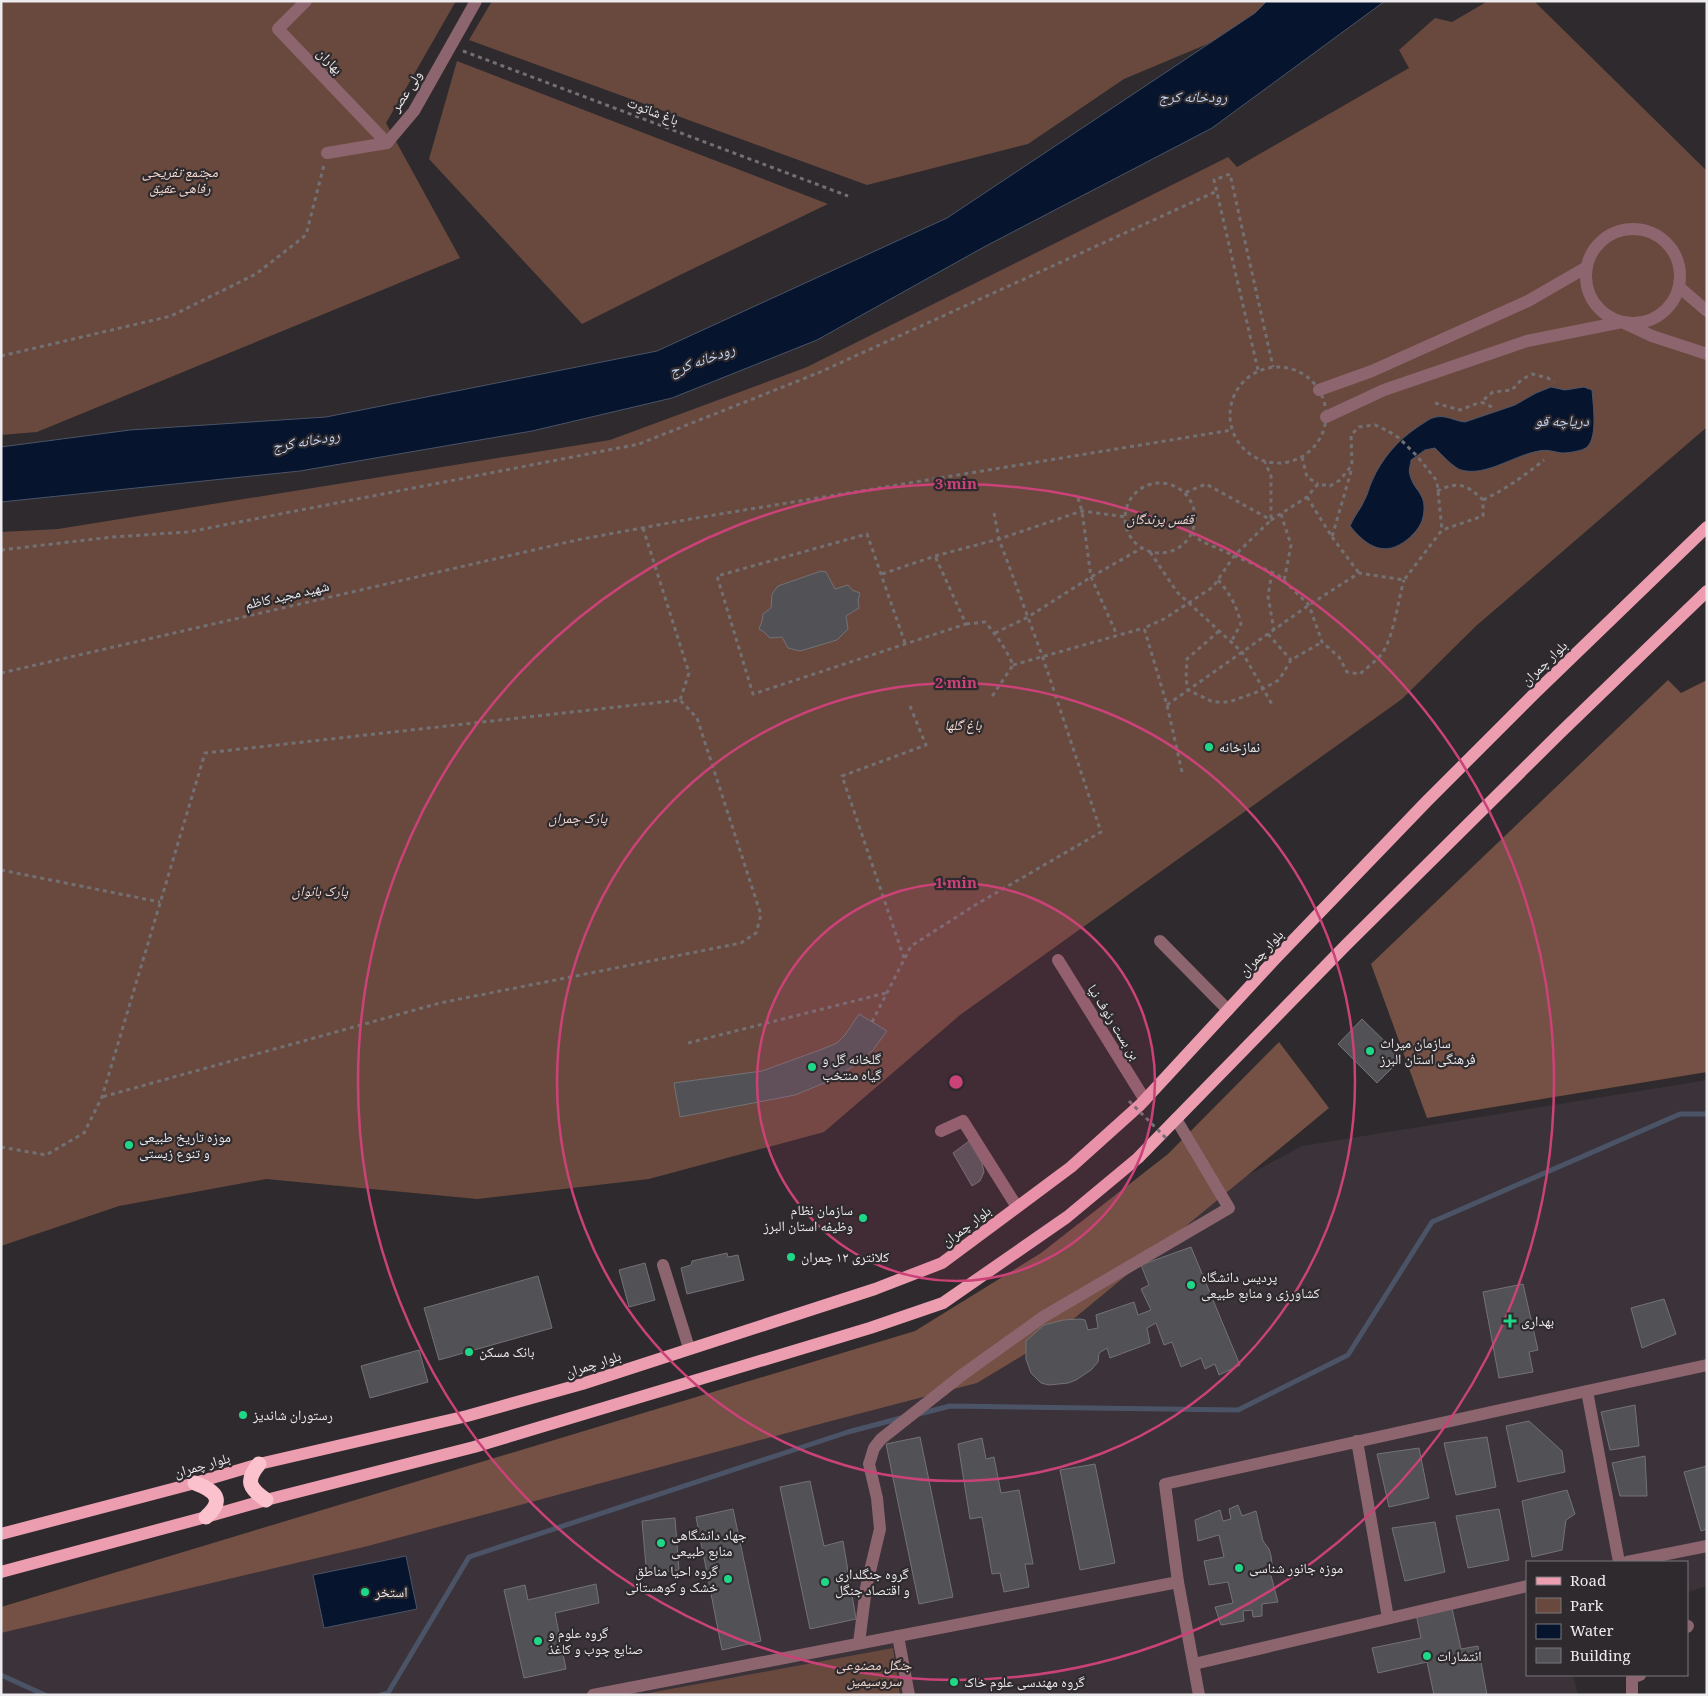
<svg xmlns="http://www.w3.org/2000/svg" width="1708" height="1696" font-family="Georgia,'Noto Naskh Arabic',serif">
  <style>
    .built { fill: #3b323a }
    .green { fill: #69493e }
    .forest { fill: #755044 }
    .water { fill: #06142d; stroke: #4b5467 }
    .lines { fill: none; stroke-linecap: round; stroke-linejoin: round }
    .stream { stroke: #4b5467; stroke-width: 5 }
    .building { fill: #525156; stroke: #737277 }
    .path { stroke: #737073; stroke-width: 3; stroke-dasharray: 4 4; stroke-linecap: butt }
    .minor { stroke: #8c656e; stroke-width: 12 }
    .major { stroke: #ec9db0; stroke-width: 12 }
    .highway { stroke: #fbc1cd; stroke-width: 15 }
    .path-bridge { stroke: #737073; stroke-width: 3; stroke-dasharray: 4 4; stroke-linecap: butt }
    .ring { fill: none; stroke: #cb4278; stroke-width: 2.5 }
    .poi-dot { fill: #1fd887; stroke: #2e2a2d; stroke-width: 2 }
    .labels { text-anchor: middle; stroke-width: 4.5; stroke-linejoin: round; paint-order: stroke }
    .street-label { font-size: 14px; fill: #edebed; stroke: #2e2a2d }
    .park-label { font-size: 14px; font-style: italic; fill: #f6dad1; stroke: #2e2a2d }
    .poi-label { font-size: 14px; fill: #edebed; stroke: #2e2a2d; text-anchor: start }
    .water-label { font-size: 15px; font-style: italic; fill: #c1d5f6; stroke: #2e2a2d }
    .centre { fill: #cb4278; stroke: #2e2a2d; stroke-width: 2.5 }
    .ring-label { font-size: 15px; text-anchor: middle; font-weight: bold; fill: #cb4278; stroke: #2e2a2d; stroke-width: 4.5; stroke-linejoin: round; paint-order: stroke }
  </style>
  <rect width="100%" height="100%" fill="#2e2a2d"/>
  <path class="built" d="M 1707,1080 L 1707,1586 L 1687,1592 L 1687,1562 L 1527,1562 L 1527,1675 L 1573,1675 L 1578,1695 L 1,1695 L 1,1616 L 926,1346 L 1302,1146 Z"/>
  <g class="green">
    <path d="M 1,1 L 456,1 L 386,123 L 460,258 L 37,432 L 1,435 Z"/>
    <path d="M 492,1 L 1267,1 L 1236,32 L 1124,79 L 1028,144 L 867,185 L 469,40 Z"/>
    <path d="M 1488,1 L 1534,1 L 1707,171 L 1707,427 L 1476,626 L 1402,699 L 960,1015 L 824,1132 L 649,1179 L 477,1199 L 266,1179 L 119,1206 L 1,1246 L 1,532 L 58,529 L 610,440 L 807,367 L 1228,157 L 1237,167 L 1409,68 L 1399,50 L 1435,18 L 1452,22 Z"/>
    <path d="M 457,61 L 828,204 L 682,274 L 582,324 L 429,159 Z"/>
    <path d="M 893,1648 L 900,1695 L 638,1695 Z"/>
  </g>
  <g class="forest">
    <path d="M 1668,680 L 1681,693 L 1707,680 L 1707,1072 L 1427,1118 L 1371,964 Z"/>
    <path d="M 1279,1042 L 1329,1108 L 1048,1340 L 977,1383 L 831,1421 L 368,1546 L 1,1633 L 1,1607 L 915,1331 L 1041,1253 L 1168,1154 Z"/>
  </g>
  <g class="water">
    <path d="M 1267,1 L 1385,1 L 1212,128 L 984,247 L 817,340 L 672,398 L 532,431 L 300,471 L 1,502 L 1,447 L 130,430 L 326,417 L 657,351 L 947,218 L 1255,13 Z"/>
    <path d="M 1551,387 L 1565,390 L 1584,387 L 1592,390 C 1593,404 1598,437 1587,447 C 1583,451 1568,453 1562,453 C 1554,452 1547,449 1539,451 C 1514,455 1486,477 1461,470 C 1454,468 1441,454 1435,448 L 1425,450 L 1411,460 C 1411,464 1408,470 1410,475 C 1414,492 1428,493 1423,517 C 1421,526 1415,533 1408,539 C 1385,558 1367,547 1350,526 C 1354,516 1361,509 1365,499 C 1368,494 1369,487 1372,481 C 1382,458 1398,440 1419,426 C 1424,423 1430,418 1436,417 C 1447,415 1454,421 1465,422 L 1515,405 L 1536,393 Z"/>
    <path d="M 406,1556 L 417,1609 L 324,1628 L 313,1575 Z"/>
  </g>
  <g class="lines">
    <g class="stream">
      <path d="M 919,1414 L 950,1406 L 1238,1410 L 1348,1355 L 1432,1222 L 1680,1114 L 1707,1114"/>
      <path d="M 1,1675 L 45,1695"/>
      <path d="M 381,1695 L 388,1693 L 469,1557 L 848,1432 L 901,1418"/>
    </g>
  </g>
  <g class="building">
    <path d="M 821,571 L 826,572 L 835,589 L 848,585 L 852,590 L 860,593 L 858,600 L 859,608 L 846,616 L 848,629 L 837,640 L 800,651 L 788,648 L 782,637 L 770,638 L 764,632 L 759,629 L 762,621 L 763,614 L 771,608 L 772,594 L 778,586 Z"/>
    <path d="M 859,1014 L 887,1031 L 873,1050 L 858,1063 L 834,1079 L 795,1095 L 680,1117 L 674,1083 L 762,1071 L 820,1050 L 837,1043 L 845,1035 Z"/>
    <path d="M 1362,1019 L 1402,1058 L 1377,1083 L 1338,1044 Z"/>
    <path d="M 969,1141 L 982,1163 L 984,1172 L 980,1181 L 972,1186 L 953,1153 Z"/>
    <path d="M 1191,1247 L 1240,1365 L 1219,1375 L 1215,1364 L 1205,1369 L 1201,1358 L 1181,1367 L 1172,1342 L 1164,1345 L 1156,1323 L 1147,1328 L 1150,1343 L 1110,1358 L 1107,1348 L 1099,1353 L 1098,1362 L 1091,1370 L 1076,1380 L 1068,1383 L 1049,1385 L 1041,1383 L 1031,1373 L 1026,1359 L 1026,1341 L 1044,1325 L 1063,1320 L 1080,1319 L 1085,1320 L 1088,1330 L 1098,1328 L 1096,1315 L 1134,1302 L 1138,1315 L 1151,1310 L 1141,1289 L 1149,1285 L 1141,1265 Z"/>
    <path d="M 727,1253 L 728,1257 L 738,1255 L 744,1280 L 687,1294 L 681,1268 L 691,1265 L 692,1261 Z"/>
    <path d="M 645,1263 L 655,1300 L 629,1307 L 619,1270 Z"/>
    <path d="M 538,1276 L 552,1328 L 439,1360 L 424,1308 Z"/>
    <path d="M 1523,1284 L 1538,1350 L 1529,1352 L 1533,1372 L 1499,1378 L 1483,1292 Z"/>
    <path d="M 1664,1299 L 1676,1334 L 1642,1348 L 1631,1308 Z"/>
    <path d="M 419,1350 L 428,1382 L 370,1398 L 361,1366 Z"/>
    <path d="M 1635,1405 L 1639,1446 L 1610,1450 L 1601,1412 Z"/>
    <path d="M 1529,1421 L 1562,1451 L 1565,1472 L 1518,1482 L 1506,1426 Z"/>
    <path d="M 920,1437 L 953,1597 L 919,1604 L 886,1444 Z"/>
    <path d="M 1487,1437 L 1496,1487 L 1456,1495 L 1444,1443 Z"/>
    <path d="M 982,1438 L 986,1459 L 994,1457 L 1001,1493 L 1019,1490 L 1033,1564 L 1025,1564 L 1029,1587 L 1004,1592 L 1000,1573 L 992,1574 L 982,1517 L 970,1519 L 958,1444 Z"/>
    <path d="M 1419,1448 L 1429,1498 L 1389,1507 L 1377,1454 Z"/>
    <path d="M 1645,1456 L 1647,1496 L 1620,1496 L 1612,1463 Z"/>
    <path d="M 1095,1464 L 1115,1563 L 1080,1570 L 1060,1470 Z"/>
    <path d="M 1707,1466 L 1707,1529 L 1701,1531 L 1684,1472 Z"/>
    <path d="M 810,1481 L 824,1546 L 843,1541 L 856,1619 L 810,1629 L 780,1487 Z"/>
    <path d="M 1567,1490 L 1575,1514 L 1566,1520 L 1562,1550 L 1532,1557 L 1522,1501 Z"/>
    <path d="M 1238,1505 L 1242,1516 L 1256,1511 L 1263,1541 L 1269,1549 L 1271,1556 L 1272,1564 L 1270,1572 L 1278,1602 L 1262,1604 L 1262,1616 L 1253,1617 L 1252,1610 L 1243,1611 L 1244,1621 L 1221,1625 L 1215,1607 L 1233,1603 L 1228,1582 L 1209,1585 L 1204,1561 L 1224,1557 L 1219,1535 L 1198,1541 L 1195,1520 L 1220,1510 L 1223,1521 L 1231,1519 L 1229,1509 Z"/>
    <path d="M 733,1509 L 761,1641 L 722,1650 L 696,1517 Z"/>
    <path d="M 1499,1509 L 1509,1560 L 1468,1568 L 1456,1516 Z"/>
    <path d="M 675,1518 L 679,1570 L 654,1573 L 646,1566 L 642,1521 Z"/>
    <path d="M 1435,1522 L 1445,1572 L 1405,1581 L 1392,1528 Z"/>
    <path d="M 596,1584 L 599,1603 L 555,1613 L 566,1669 L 524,1678 L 504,1590 L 525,1585 L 528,1600 Z"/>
    <path d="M 1451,1604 L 1461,1649 L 1478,1646 L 1487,1695 L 1434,1695 L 1427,1662 L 1378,1673 L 1372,1648 L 1421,1638 L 1416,1614 Z"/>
  </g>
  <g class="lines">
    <g class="path">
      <path d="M 463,51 L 848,196"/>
      <path d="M 1,356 L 171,316 L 256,274 L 306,235 L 324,165"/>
      <circle cx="1278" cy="415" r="48"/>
      <path d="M 1258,370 L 1214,180 L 1230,174 L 1273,367"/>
      <path d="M 1435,403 L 1460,410 L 1481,402"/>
      <path d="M 1492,407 L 1481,402 L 1493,392 L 1512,390 L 1521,380 L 1532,374 L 1548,378 L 1554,382"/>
      <path d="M 1302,457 L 1307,477 L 1318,484"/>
      <circle cx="1160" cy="518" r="35"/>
      <path d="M 1437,491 C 1459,481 1466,484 1483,500 L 1483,516 L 1442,530"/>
      <path d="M 1307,497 L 1332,537 L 1352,468"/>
      <path d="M 1078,498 L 1082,511 L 1091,577 L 1117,635"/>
      <path d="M 1483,500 C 1506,489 1524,476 1544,460"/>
      <path d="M 1281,514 L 1291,545 L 1284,581"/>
      <path d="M 643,528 L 689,673 L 680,700"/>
      <path d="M 1192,533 L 1201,541 L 1278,575 L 1309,605 L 1322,642 L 1339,657 L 1347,672 L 1360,674 C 1366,668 1374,663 1380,656 C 1393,642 1398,600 1404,580"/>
      <path d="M 1332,537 L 1359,573"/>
      <path d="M 1,550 L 112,537 L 188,532 L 639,444 L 818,373 L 1217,191"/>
      <path d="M 1150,552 L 1177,592 L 1242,652 L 1273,706"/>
      <path d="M 1272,572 L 1268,596 L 1274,630"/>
      <path d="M 882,574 L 935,556 L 999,539 L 1082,511 L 1126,517"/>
      <path d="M 1218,580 C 1230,593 1237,607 1241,624 L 1231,642"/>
      <path d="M 966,624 L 985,622 C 997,636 1006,649 1013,665 L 991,698"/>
      <path d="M 1219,631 L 1187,659 L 1186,679 L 1188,690 L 1213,702 L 1229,702 L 1257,692 L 1279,680 L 1291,660 L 1322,642"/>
      <path d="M 995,633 L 1028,617 L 1091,577 L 1142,548"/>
      <path d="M 1268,634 L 1291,660"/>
      <path d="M 905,643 L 867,534 L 717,576 L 753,694 L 966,624 L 935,556"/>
      <path d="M 1013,665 L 1144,628"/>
      <path d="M 1,673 L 577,540 L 696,518 L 1232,430"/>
      <path d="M 1167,705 L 1309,605 L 1359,573 L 1404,580 L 1442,530 L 1437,481 L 1417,456 L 1399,438 L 1388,431 L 1375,425 L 1359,427 L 1351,435 L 1352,465 L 1340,480 L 1330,486 L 1318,484 L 1307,497 L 1271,520 L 1206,484 L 1184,493"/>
      <path d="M 1182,772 L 1167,705 L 1144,628 L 1164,619 L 1213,587 L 1234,556 L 1271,520 L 1271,476 L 1265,462"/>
      <path d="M 1,870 L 160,902"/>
      <path d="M 904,958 L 842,776 L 926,745 L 910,706"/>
      <path d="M 872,1022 L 911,946 L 977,904 L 1101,832 L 1043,658 L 999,539 L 994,513"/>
      <path d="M 688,1043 L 886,993"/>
      <path d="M 1,1147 L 46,1155 L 84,1133 L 102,1097 L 205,753 L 680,700 L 697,718 L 761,915 L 756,933 L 741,943 L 440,1003 L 102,1097"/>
    </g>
    <g class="minor">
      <path d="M 306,1 L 278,29 L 387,143"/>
      <path d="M 327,153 L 387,143 L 414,111 L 476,1"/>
      <circle cx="1633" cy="276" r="47"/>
      <path d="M 1679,287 L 1707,311"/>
      <path d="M 1319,390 L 1372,371 L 1528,301 L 1587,267"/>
      <path d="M 1326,417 L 1384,390 L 1527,341 L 1622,322 L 1652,336 L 1707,354"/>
      <path d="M 1160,941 L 1228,1010"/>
      <path d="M 1058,960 L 1145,1100"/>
      <path d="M 941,1131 L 963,1121 L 1017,1207"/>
      <path d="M 663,1265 L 689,1348"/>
      <path d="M 1587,1391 L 1707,1365"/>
      <path d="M 1357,1441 L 1388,1618"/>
      <path d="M 1627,1562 L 1707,1546"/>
      <path d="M 1178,1582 L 1199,1695"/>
      <path d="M 1687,1627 L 1688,1626"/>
      <path d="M 898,1636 L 909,1695"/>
      <path d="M 859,1643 L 866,1588 L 880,1529 L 877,1498 L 869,1464 L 874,1448 L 881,1439 L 962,1375 L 1043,1317 L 1229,1208 L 1176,1119"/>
      <path d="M 1194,1664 L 1527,1586"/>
      <path d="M 593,1695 L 1178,1582 L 1165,1484 L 1587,1391 L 1619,1562"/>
      <path d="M 1632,1695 L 1632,1678 L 1640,1675"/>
    </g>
    <g class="major">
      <path d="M 1,1534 L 195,1483 L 259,1464 L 467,1416 L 582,1384 L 875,1289 L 942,1263 L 1071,1167 L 1140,1105 L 1275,959 L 1427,801 L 1535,693 L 1707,527"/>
      <path d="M 1,1572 L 206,1517 L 266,1500 L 474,1447 L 870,1328 L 943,1303 L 1067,1217 L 1138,1158 L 1347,944 L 1559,734 L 1707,591"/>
    </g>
    <g class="highway">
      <path d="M 259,1464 C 245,1481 249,1488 266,1500"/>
      <path d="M 195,1483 C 216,1491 225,1500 206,1517"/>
    </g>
    <path class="path-bridge" d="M 1129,1101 L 1168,1140"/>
  </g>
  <circle cx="956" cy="1082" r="199" fill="#cb4278" fill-opacity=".12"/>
  <g class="ring">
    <circle cx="956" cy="1082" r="199"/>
    <circle cx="956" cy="1082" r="399"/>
    <circle cx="956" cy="1082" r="598"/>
  </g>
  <g class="poi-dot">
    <circle cx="1209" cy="747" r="5"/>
    <circle cx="1370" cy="1051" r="5"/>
    <circle cx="812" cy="1067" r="5"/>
    <circle cx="129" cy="1145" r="5"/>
    <circle cx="863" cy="1218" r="5"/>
    <circle cx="791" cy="1257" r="5"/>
    <circle cx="1191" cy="1285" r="5"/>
    <path d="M1507.5 1313.5h5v5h5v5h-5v5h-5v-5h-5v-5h5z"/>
    <circle cx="469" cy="1352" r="5"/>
    <circle cx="243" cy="1415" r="5"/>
    <circle cx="661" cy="1543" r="5"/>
    <circle cx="1239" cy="1568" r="5"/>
    <circle cx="728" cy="1579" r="5"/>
    <circle cx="825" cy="1582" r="5"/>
    <circle cx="365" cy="1592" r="5"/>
    <circle cx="538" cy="1641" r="5"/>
    <circle cx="1427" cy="1656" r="5"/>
    <circle cx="954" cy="1682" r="5"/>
  </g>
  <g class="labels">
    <g class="street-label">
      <text transform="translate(330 61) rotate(46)" y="5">بهاران</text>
      <text transform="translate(406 91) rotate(-57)" y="5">ولی عصر</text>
      <text transform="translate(653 111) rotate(21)" y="5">باغ شاتوت</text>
      <text transform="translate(287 595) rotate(-13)" y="5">شهید مجید کاظم</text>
      <text transform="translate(1544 663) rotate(-44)" y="5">بلوار چمران</text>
      <text transform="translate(1261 953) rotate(-47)" y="5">بلوار چمران</text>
      <text transform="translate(1114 1022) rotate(58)" y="5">بن بست رئوف نیا</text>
      <text transform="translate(966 1226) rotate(-37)" y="5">بلوار چمران</text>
      <text transform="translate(593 1364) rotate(-18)" y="5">بلوار چمران</text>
      <text transform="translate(202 1465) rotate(-16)" y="5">بلوار چمران</text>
    </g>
    <g class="park-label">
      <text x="180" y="177">مجتمع تفریحی<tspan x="180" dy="16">رفاهی عقیق</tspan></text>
      <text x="1160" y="524">قفس پرندگان</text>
      <text x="963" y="730">باغ گلها</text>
      <text x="578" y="823">پارک چمران</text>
      <text x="320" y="896">پارک بانوان</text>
      <text x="874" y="1670">جنگل مصنوعی<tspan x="874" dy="16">سروسیمین</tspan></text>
    </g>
    <g class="poi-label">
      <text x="1219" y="752">نمازخانه</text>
      <text x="1380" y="1048">سازمان میراث<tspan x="1380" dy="16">فرهنگی استان البرز</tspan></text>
      <text x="822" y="1064">گلخانه گل و<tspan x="822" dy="16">گیاه منتخب</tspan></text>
      <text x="139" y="1142">موزه تاریخ طبیعی<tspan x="139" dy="16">و تنوع زیستی</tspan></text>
      <text x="853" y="1215" text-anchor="end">سازمان نظام<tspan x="853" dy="16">وظیفه استان البرز</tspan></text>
      <text x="801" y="1262">کلانتری ۱۲ چمران</text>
      <text x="1201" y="1282">پردیس دانشگاه<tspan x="1201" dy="16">کشاورزی و منابع طبیعی</tspan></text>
      <text x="1521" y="1326">بهداری</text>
      <text x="479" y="1357">بانک مسکن</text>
      <text x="253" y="1420">رستوران شاندیز</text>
      <text x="671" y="1540">جهاد دانشگاهی<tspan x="671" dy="16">منابع طبیعی</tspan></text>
      <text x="1249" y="1573">موزه جانور شناسی</text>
      <text x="718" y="1576" text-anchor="end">گروه احیا مناطق<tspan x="718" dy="16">خشک و کوهستانی</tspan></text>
      <text x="835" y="1579">گروه جنگلداری<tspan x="835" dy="16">و اقتصاد جنگل</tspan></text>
      <text x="375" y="1597">استخر</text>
      <text x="548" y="1638">گروه علوم و<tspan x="548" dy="16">صنایع چوب و کاغذ</tspan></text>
      <text x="1437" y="1661">انتشارات</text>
      <text x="964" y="1687">گروه مهندسی علوم خاک</text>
    </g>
    <g class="water-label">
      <text x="1193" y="102">رودخانه کرج</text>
      <text transform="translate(702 360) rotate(-20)" y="5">رودخانه کرج</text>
      <text x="1562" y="426">دریاچه قو</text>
      <text transform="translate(306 441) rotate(-10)" y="5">رودخانه کرج</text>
    </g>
  </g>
  <circle cx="956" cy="1082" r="8" class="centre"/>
  <g class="ring-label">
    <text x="956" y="489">3 min</text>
    <text x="956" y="688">2 min</text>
    <text x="956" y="888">1 min</text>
  </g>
  <rect width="1708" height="1696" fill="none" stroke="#edebed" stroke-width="5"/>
  <rect x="1526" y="1561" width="162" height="115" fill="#2e2a2d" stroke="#7a777a"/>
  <rect x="1536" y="1577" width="25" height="8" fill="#ec9db0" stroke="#7a777a"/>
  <text x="1570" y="1586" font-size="15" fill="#edebed">Road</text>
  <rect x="1536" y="1598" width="25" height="15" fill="#69493e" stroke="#7a777a"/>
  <text x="1570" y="1611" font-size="15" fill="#edebed">Park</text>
  <rect x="1536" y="1624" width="25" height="15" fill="#06142d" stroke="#7a777a"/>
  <text x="1570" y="1636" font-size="15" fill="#edebed">Water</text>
  <rect x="1536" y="1648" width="25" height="15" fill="#525156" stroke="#7a777a"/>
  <text x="1570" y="1661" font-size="15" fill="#edebed">Building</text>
</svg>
